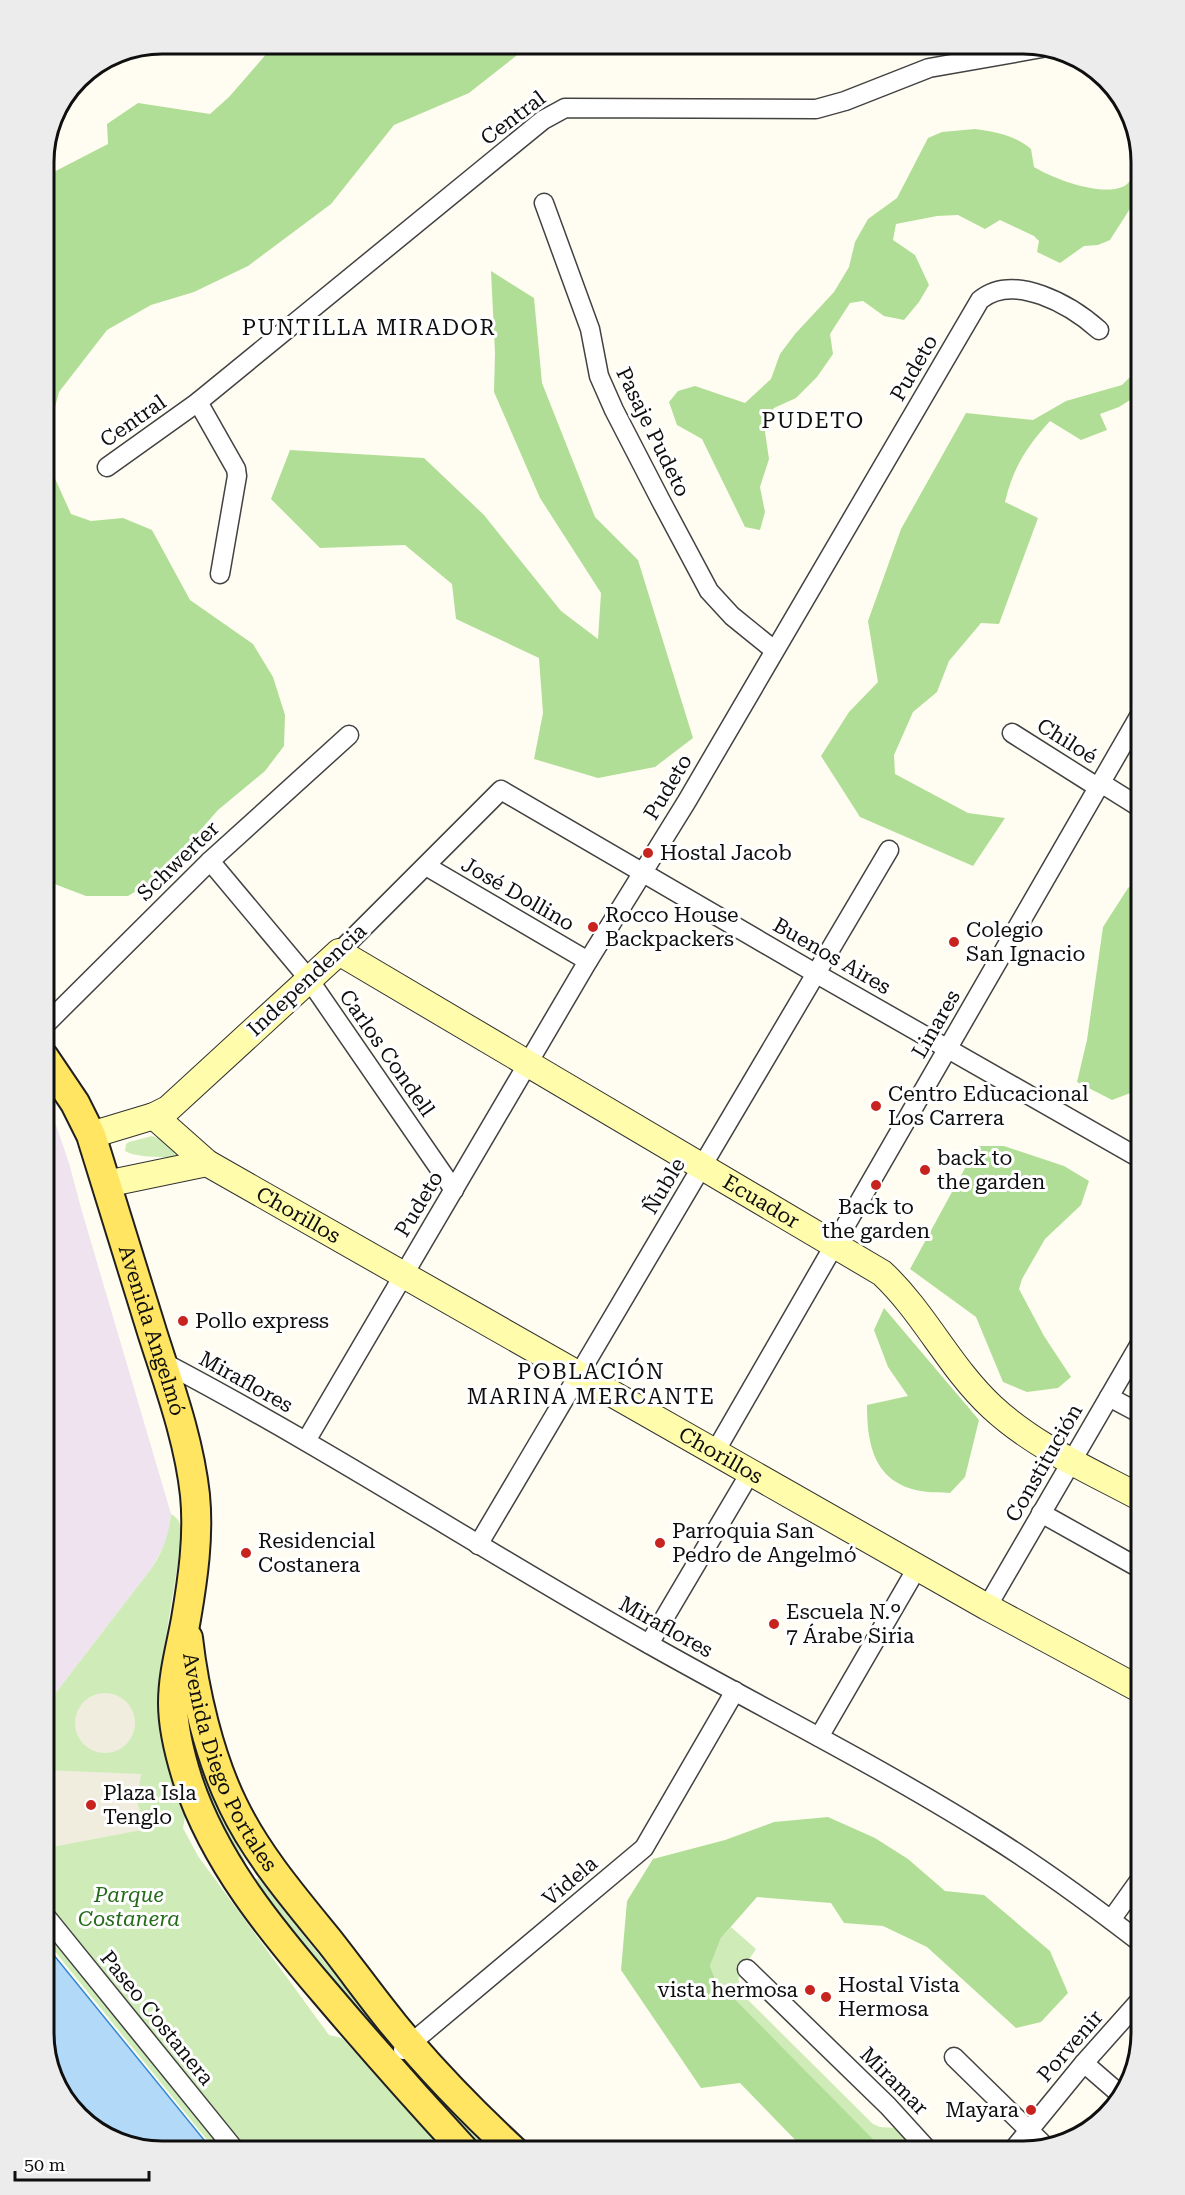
<svg xmlns="http://www.w3.org/2000/svg" width="1185" height="2195" font-family="'Roboto Serif',serif">
  <style>
    .industrial { fill: #eee3ee }
    .green { fill: #cfecb8 }
    .forest { fill: #b1de96 }
    .plaza { fill: #f0eddf }
    .water { fill: #b3d9f9; stroke: #3688d4; stroke-width: 1.5 }
    .lines { fill: none; stroke-linecap: round; stroke-linejoin: round }
    .street-casing { stroke: #424242; stroke-width: 21 }
    .secondary-casing { stroke: #313131; stroke-width: 28 }
    .primary-casing { stroke: #202020; stroke-width: 32 }
    .street { stroke: #fff; stroke-width: 18 }
    .secondary { stroke: #fffcac; stroke-width: 26 }
    .primary { stroke: #ffe561; stroke-width: 28 }
    .poi-dot { fill: #c7241f; stroke: #fff; stroke-width: 2 }
    .labels { text-anchor: middle; stroke-width: 6; stroke-linejoin: round; paint-order: stroke }
    .street-label { font-size: 21px; fill: #0f0f0f; stroke: #fff }
    .poi-label { font-size: 21px; fill: #0f0f0f; stroke: #fff; text-anchor: start }
    .park-label { font-size: 21px; font-style: italic; fill: #256b1b; stroke: #fff }
    .neighbourhood-label { font-size: 22px; letter-spacing: 1.5px; fill: #0f0f0f; stroke: #fff }
    .rim { fill: none; stroke: #0f0f0f; stroke-width: 3 }
  </style>
  <rect width="100%" height="100%" fill="#fffdf1"/>
  <path class="industrial" d="M 44,1110 L 56,1125 L 69,1163 L 81,1208 L 171,1514 L 169,1531 L 164,1546 L 151,1569 L 44,1708 Z"/>
  <g class="green">
    <path d="M 152,1136 L 157,1138 L 184,1156 C 171,1158 136,1158 125,1151 L 126,1144 L 129,1142 Z"/>
    <path d="M 171,1514 C 183,1521 182,1531 181,1544 L 164,1649 L 159,1709 L 161,1736 L 168,1765 L 186,1811 L 183,1828 L 198,1856 L 329,2035 L 342,2038 L 444,2151 L 216,2151 L 44,1938 L 44,1708 L 151,1569 C 163,1551 169,1535 171,1514 Z"/>
    <path d="M 187,1712 L 198,1756 L 212,1794 L 246,1863 L 241,1862 L 226,1836 L 196,1769 Z"/>
    <path d="M 258,1878 L 323,1960 L 388,2036 L 387,2040 L 385,2041 L 318,1964 L 255,1882 L 254,1880 Z"/>
    <path d="M 731,1927 L 756,1949 C 746,1966 732,1973 742,1994 L 873,2124 L 880,2127 L 897,2128 L 921,2151 L 885,2151 L 715,1979 L 710,1966 L 721,1938 Z"/>
    <path d="M 408,2061 L 495,2151 L 484,2151 L 451,2118 L 404,2064 Z"/>
  </g>
  <g class="forest">
    <path d="M 275,44 L 527,44 L 516,56 L 469,93 L 394,125 L 331,204 L 248,266 L 194,292 L 151,305 L 107,330 L 59,392 L 44,448 L 44,177 L 108,144 L 107,124 L 138,103 L 210,114 L 229,97 Z"/>
    <path d="M 975,129 C 996,132 1014,135 1031,149 L 1034,167 C 1054,179 1099,196 1122,187 C 1129,185 1134,175 1138,170 L 1141,170 L 1141,206 L 1133,204 L 1110,240 L 1098,245 L 1084,246 L 1060,263 L 1037,252 L 1039,241 L 1034,236 L 1000,220 L 985,229 L 958,215 L 937,216 L 896,224 L 893,240 L 915,255 L 929,285 L 919,302 L 904,320 L 884,316 L 863,301 L 850,303 L 830,334 L 833,354 L 817,377 L 796,398 L 774,408 L 764,425 L 769,459 L 760,487 L 765,512 L 760,530 L 745,527 L 702,439 L 677,425 L 669,402 L 678,391 L 695,386 L 745,403 L 771,379 L 780,354 L 795,334 L 834,292 L 849,267 L 855,242 L 868,219 L 897,198 L 928,138 L 942,132 Z"/>
    <path d="M 491,271 L 534,298 L 542,383 L 595,517 L 638,560 L 693,738 L 655,767 L 598,778 L 534,759 L 543,713 L 539,658 L 456,619 L 452,584 L 405,545 L 320,548 L 271,499 L 290,450 L 424,458 L 484,515 L 561,611 L 598,639 L 601,593 L 540,498 L 494,392 L 495,353 Z"/>
    <path d="M 1141,366 L 1141,393 L 1119,407 L 1100,414 L 1107,430 L 1081,440 L 1050,421 C 1027,446 1013,468 1005,502 L 1038,518 L 999,624 L 981,623 L 949,661 L 937,692 L 913,712 L 894,755 L 895,774 L 968,813 L 1005,818 L 973,866 L 860,817 L 821,756 L 849,712 L 878,682 L 868,621 L 901,529 L 966,413 L 1033,420 L 1066,401 L 1122,385 Z"/>
    <path d="M 44,454 L 71,514 L 91,521 L 123,518 L 152,530 L 190,600 L 253,644 L 273,677 L 285,715 L 284,746 L 265,771 L 218,810 L 158,878 L 128,896 L 86,896 L 44,880 Z"/>
    <path d="M 1141,878 L 1141,1089 L 1112,1100 L 1077,1082 L 1087,1040 L 1103,927 L 1128,888 Z"/>
    <path d="M 977,1146 L 1004,1146 L 1064,1166 L 1089,1181 L 1081,1205 L 1045,1239 L 1022,1279 L 1019,1289 L 1044,1336 L 1071,1377 L 1058,1388 L 1027,1392 L 1003,1382 L 976,1317 L 910,1269 Z"/>
    <path d="M 884,1308 L 979,1420 L 965,1477 L 950,1493 C 941,1492 930,1493 921,1491 C 875,1483 867,1446 867,1405 L 908,1396 L 888,1367 L 874,1330 Z"/>
    <path d="M 828,1817 L 875,1838 L 908,1859 L 945,1891 L 984,1895 L 1050,1951 L 1068,1993 L 1041,2022 L 1016,2028 L 927,1947 L 883,1926 L 844,1923 L 831,1903 L 757,1897 L 721,1938 L 710,1966 L 715,1979 L 885,2151 L 806,2151 L 740,2083 L 701,2088 L 621,1970 L 627,1901 L 653,1859 L 725,1840 L 774,1822 Z"/>
  </g>
  <g class="plaza">
    <circle cx="105" cy="1723" r="30"/>
    <path d="M 44,1770 L 141,1774 L 137,1802 L 147,1829 L 52,1847 L 44,1801 Z"/>
  </g>
  <path class="water" d="M 44,1943 L 213,2151 L 154,2151 L 96,2131 L 53,2079 L 44,2033 Z"/>
  <g class="lines">
    <g class="street-casing">
      <g id="street">
        <path d="M 544,203 L 590,329 L 599,376 L 614,410 L 661,501 L 709,591 L 732,616 L 774,650"/>
        <path d="M 198,402 L 236,469 L 237,476 L 220,574"/>
        <path d="M 107,467 L 198,402 L 543,120 L 565,108 L 816,109 L 845,101 L 929,68 L 1042,48"/>
        <path d="M 1012,733 L 1099,788"/>
        <path d="M 1101,783 L 1141,808"/>
        <path d="M 210,861 L 308,978 L 454,1190"/>
        <path d="M 426,866 L 588,961"/>
        <path d="M 339,952 L 501,790 L 815,973 L 1141,1159"/>
        <path d="M 44,1026 L 210,861 L 349,735"/>
        <path d="M 161,1361 C 327,1448 484,1551 647,1643 C 760,1707 877,1765 987,1834 C 1040,1867 1092,1905 1141,1943"/>
        <path d="M 1109,1397 L 1141,1414"/>
        <path d="M 306,1441 L 588,961 L 687,801 L 980,300 C 1014,272 1071,305 1099,330"/>
        <path d="M 715,1452 L 1141,713"/>
        <path d="M 1041,1513 L 1141,1569"/>
        <path d="M 478,1545 L 889,850"/>
        <path d="M 987,1607 L 1141,1342"/>
        <path d="M 649,1644 L 750,1473"/>
        <path d="M 819,1737 L 917,1568"/>
        <path d="M 44,1914 L 236,2151"/>
        <path d="M 1111,1920 L 1141,1878"/>
        <path d="M 747,1969 L 888,2106 L 929,2151"/>
        <path d="M 403,2050 L 644,1848 L 735,1691"/>
        <path d="M 954,2057 L 1046,2147"/>
        <path d="M 1084,2063 L 1122,2096"/>
        <path d="M 1012,2151 L 1084,2063 L 1141,1999"/>
      </g>
    </g>
    <g class="secondary-casing">
      <g id="secondary">
        <path id="s1" d="M 154,1116 L 207,1163 L 987,1607 L 1141,1690"/>
        <path id="s2" d="M 91,1135 L 154,1116 L 168,1109 L 339,952 L 882,1273 C 924,1312 949,1367 992,1407 C 1035,1447 1091,1471 1141,1498"/>
        <path d="M 106,1184 L 207,1163"/>
      </g>
    </g>
    <g class="primary-casing">
      <g id="primary">
        <path id="s3" d="M 44,1057 L 75,1103 L 91,1135 C 112,1202 132,1269 153,1335 C 170,1388 189,1440 195,1495 C 199,1536 193,1578 186,1619 C 181,1647 173,1674 173,1703 C 173,1729 180,1756 188,1781 C 215,1862 271,1930 326,1994 C 371,2047 418,2100 465,2151"/>
        <path id="s4" d="M 188,1638 C 194,1691 209,1756 233,1805 C 257,1855 295,1899 330,1942 C 352,1970 372,1998 394,2025 C 431,2070 472,2112 514,2151"/>
      </g>
    </g>
    <use href="#street" class="street"/>
    <use href="#secondary" class="secondary"/>
    <use href="#primary" class="primary"/>
  </g>
  <g class="poi-dot">
    <circle cx="648" cy="853" r="6"/>
    <circle cx="593" cy="927" r="6"/>
    <circle cx="954" cy="942" r="6"/>
    <circle cx="876" cy="1106" r="6"/>
    <circle cx="925" cy="1170" r="6"/>
    <circle cx="876" cy="1185" r="6"/>
    <circle cx="183" cy="1321" r="6"/>
    <circle cx="660" cy="1543" r="6"/>
    <circle cx="246" cy="1553" r="6"/>
    <circle cx="774" cy="1624" r="6"/>
    <circle cx="91" cy="1805" r="6"/>
    <circle cx="810" cy="1990" r="6"/>
    <circle cx="826" cy="1997" r="6"/>
    <circle cx="1031" cy="2110" r="6"/>
  </g>
  <g class="labels">
    <g class="street-label">
      <text transform="translate(513 118) rotate(-37)" y="7">Central</text>
      <text transform="translate(914 368) rotate(-60)" y="7">Pudeto</text>
      <text transform="translate(133 421) rotate(-35)" y="7">Central</text>
      <text transform="translate(653 432) rotate(64)" y="7">Pasaje Pudeto</text>
      <text transform="translate(1067 741) rotate(32)" y="7">Chiloé</text>
      <text transform="translate(668 787) rotate(-59)" y="7">Pudeto</text>
      <text transform="translate(178 861) rotate(-44)" y="7">Schwerter</text>
      <text transform="translate(518 894) rotate(30)" y="7">José Dollino</text>
      <text transform="translate(832 956) rotate(30)" y="7">Buenos Aires</text>
      <text transform="translate(307 980) rotate(-43)" y="7">Independencia</text>
      <text transform="translate(936 1024) rotate(-60)" y="7">Linares</text>
      <text transform="translate(387 1053) rotate(55)" y="7">Carlos Condell</text>
      <text transform="translate(664 1186) rotate(-59)" y="7">Ñuble</text>
      <text dy="7" stroke="none"><textPath href="#s2" startOffset="804">Ecuador</textPath></text>
      <text transform="translate(419 1204) rotate(-59)" y="7">Pudeto</text>
      <text dy="7" stroke="none"><textPath href="#s1" startOffset="176">Chorillos</textPath></text>
      <text dy="7" stroke="none"><textPath href="#s3" startOffset="296">Avenida Angelmó</textPath></text>
      <text transform="translate(246 1382) rotate(29)" y="7">Miraflores</text>
      <text dy="7" stroke="none"><textPath href="#s1" startOffset="662">Chorillos</textPath></text>
      <text transform="translate(1044 1463) rotate(-60)" y="7">Constitución</text>
      <text transform="translate(666 1627) rotate(29)" y="7">Miraflores</text>
      <text dy="7" stroke="none"><textPath href="#s4" startOffset="132">Avenida Diego Portales</textPath></text>
      <text transform="translate(570 1881) rotate(-40)" y="7">Videla</text>
      <text transform="translate(157 2018) rotate(51)" y="7">Paseo Costanera</text>
      <text transform="translate(1070 2046) rotate(-49)" y="7">Porvenir</text>
      <text transform="translate(894 2081) rotate(45)" y="7">Miramar</text>
    </g>
    <g class="poi-label">
      <text x="660" y="860">Hostal Jacob</text>
      <text x="605" y="922">Rocco House<tspan x="605" dy="24">Backpackers</tspan></text>
      <text x="966" y="937">Colegio<tspan x="966" dy="24">San Ignacio</tspan></text>
      <text x="888" y="1101">Centro Educacional<tspan x="888" dy="24">Los Carrera</tspan></text>
      <text x="937" y="1165">back to<tspan x="937" dy="24">the garden</tspan></text>
      <text x="876" y="1214" text-anchor="middle">Back to<tspan x="876" dy="24">the garden</tspan></text>
      <text x="195" y="1328">Pollo express</text>
      <text x="672" y="1538">Parroquia San<tspan x="672" dy="24">Pedro de Angelmó</tspan></text>
      <text x="258" y="1548">Residencial<tspan x="258" dy="24">Costanera</tspan></text>
      <text x="786" y="1619">Escuela N.º<tspan x="786" dy="24">7 Árabe Siria</tspan></text>
      <text x="103" y="1800">Plaza Isla<tspan x="103" dy="24">Tenglo</tspan></text>
      <text x="838" y="1992">Hostal Vista<tspan x="838" dy="24">Hermosa</tspan></text>
      <text x="798" y="1997" text-anchor="end">vista hermosa</text>
      <text x="1019" y="2117" text-anchor="end">Mayara</text>
    </g>
    <g class="park-label">
      <text x="129" y="1902">Parque<tspan x="129" dy="24">Costanera</tspan></text>
    </g>
    <g class="neighbourhood-label">
      <text x="369" y="335">PUNTILLA MIRADOR</text>
      <text x="813" y="428">PUDETO</text>
      <text x="591" y="1379">POBLACIÓN<tspan x="591" dy="25">MARINA MERCANTE</tspan></text>
    </g>
  </g>
  <path d="M0 0H1185V2195H0ZM162 54H1023A108 108 0 0 1 1131 162V2033A108 108 0 0 1 1023 2141H162A108 108 0 0 1 54 2033V162A108 108 0 0 1 162 54Z" fill="#ececec" fill-rule="evenodd"/>
  <path class="rim" d="M162 54H1023A108 108 0 0 1 1131 162V2033A108 108 0 0 1 1023 2141H162A108 108 0 0 1 54 2033V162A108 108 0 0 1 162 54Z"/>
  <path d="M15 2171v9h134v-9" fill="none" stroke="#0f0f0f" stroke-width="3"/>
  <text x="24" y="2171" font-size="18" fill="#0f0f0f" stroke="#ffffff" stroke-width="4.5" paint-order="stroke">50 m</text>
</svg>
